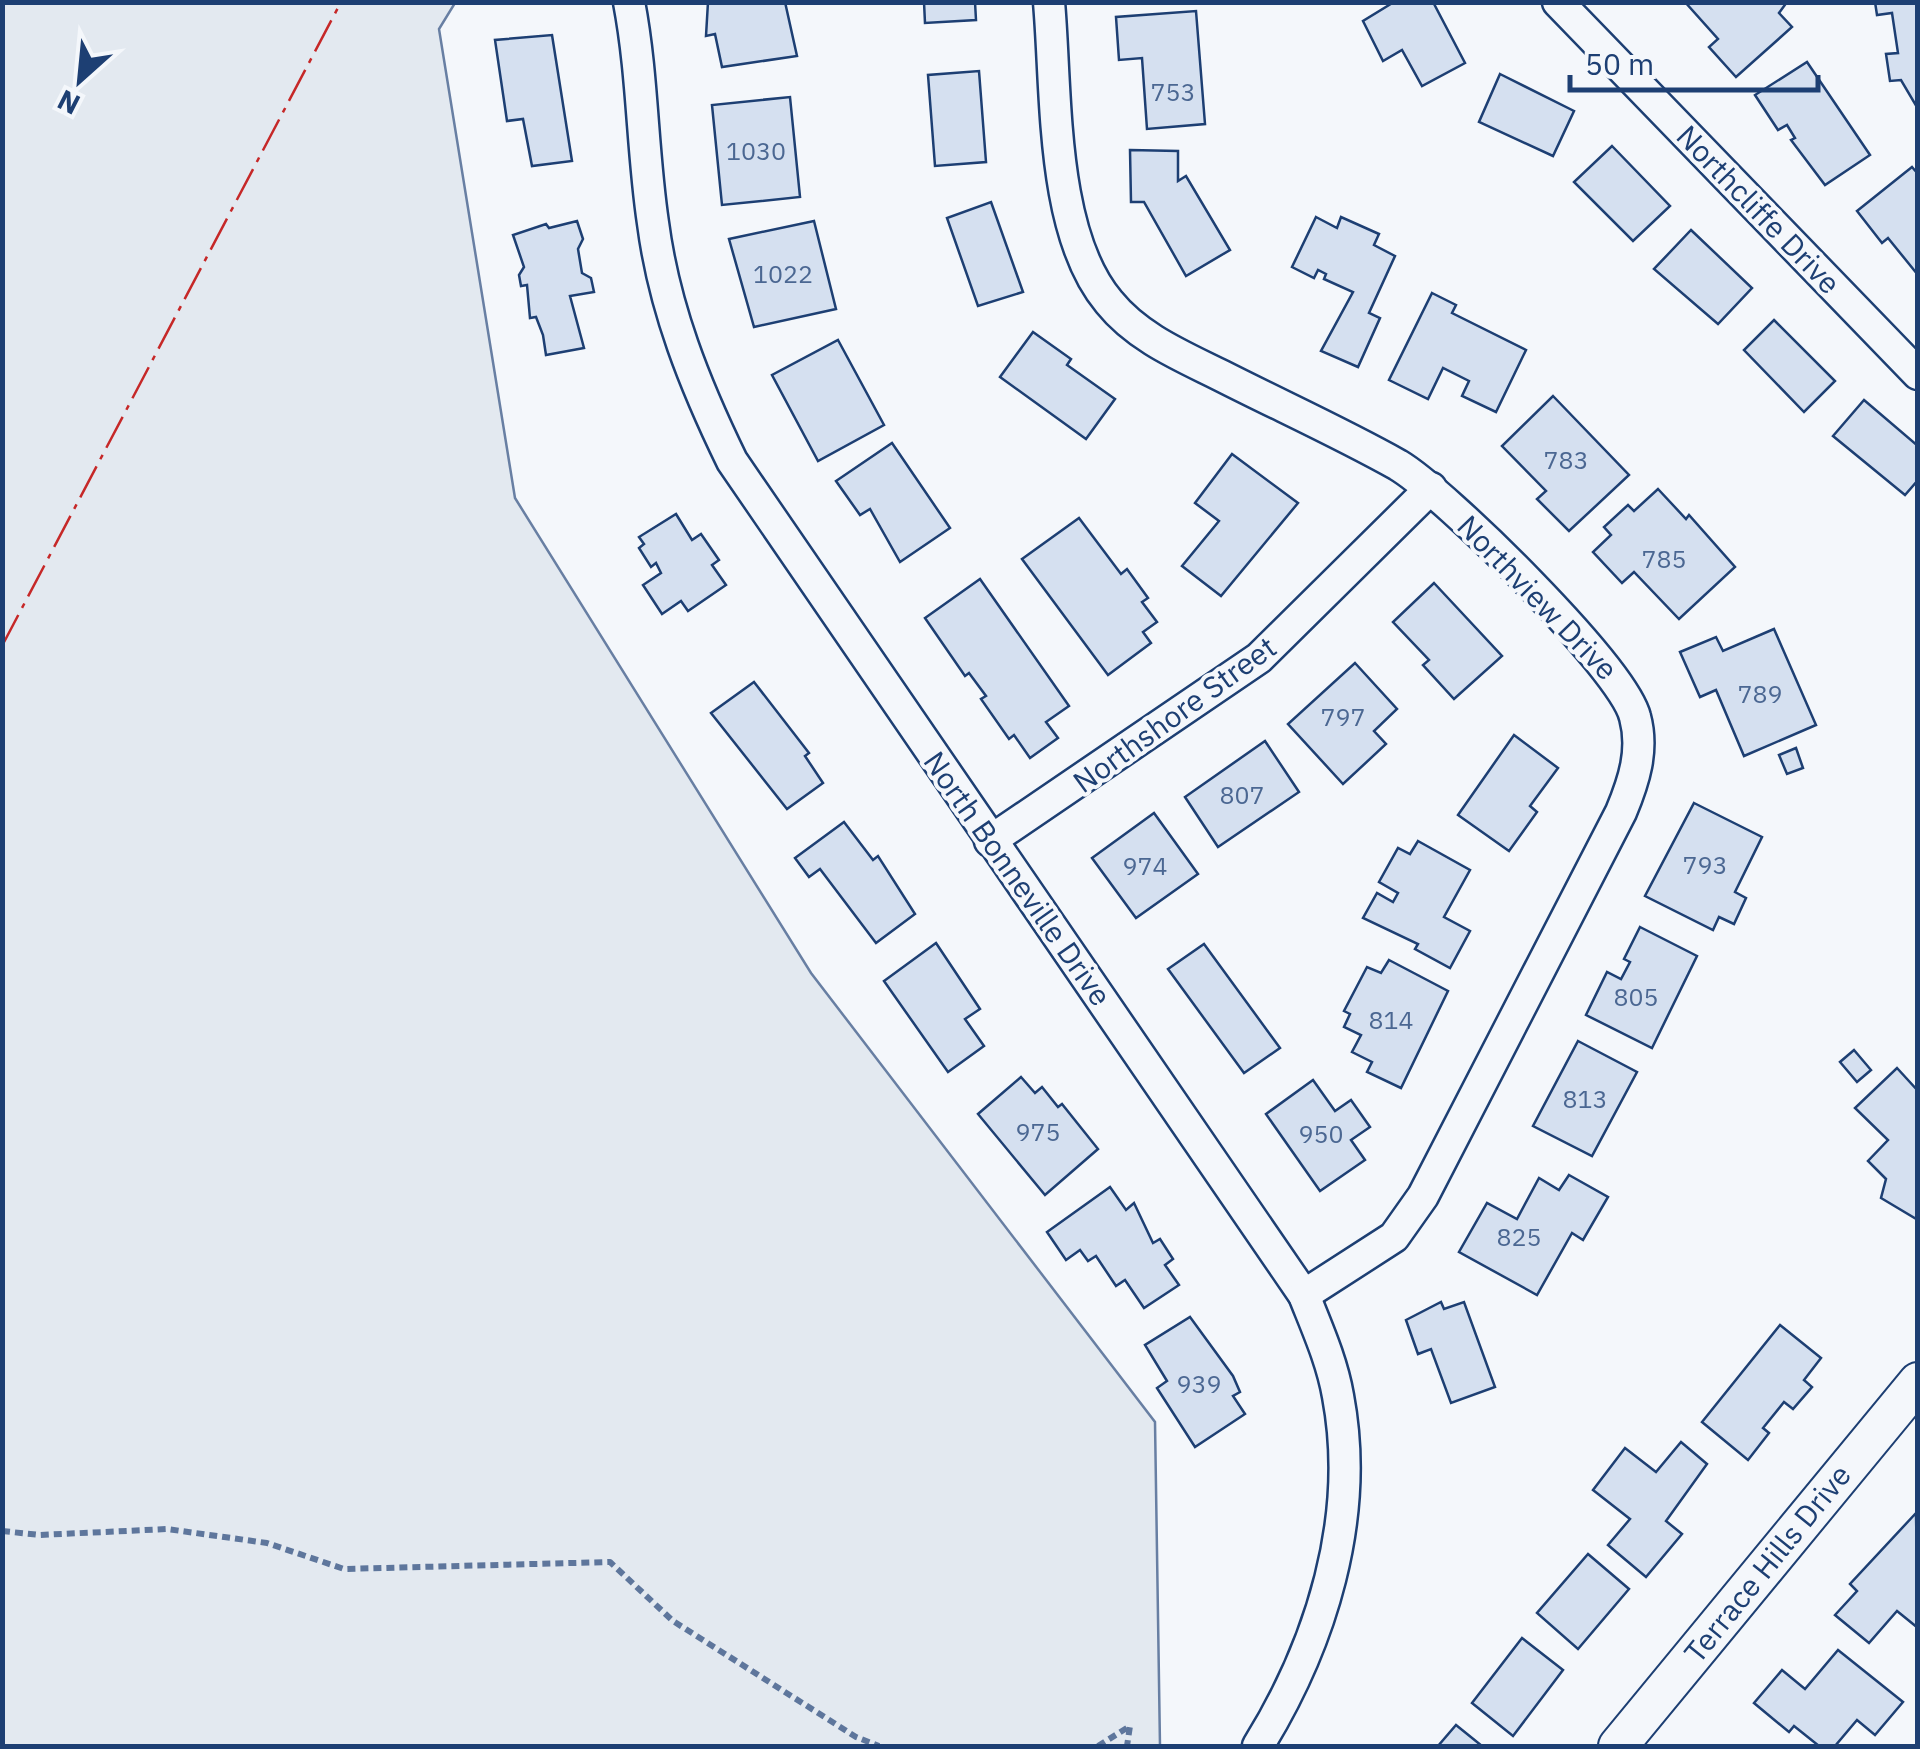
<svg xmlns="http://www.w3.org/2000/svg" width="1920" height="1749" font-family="'IBM Plex Sans',sans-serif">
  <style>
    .green { fill: #e3e9f0; stroke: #687fa3; stroke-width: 2.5 }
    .building { fill: #d5e0f0; stroke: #1d3f73; stroke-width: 2.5 }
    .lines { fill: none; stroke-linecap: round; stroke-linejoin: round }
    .minor-casing { stroke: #1d3f73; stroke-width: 35 }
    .tertiary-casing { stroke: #1d3f73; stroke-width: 42 }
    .path { stroke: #5e769c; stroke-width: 6; stroke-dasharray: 8 5; stroke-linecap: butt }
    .minor { stroke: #f4f7fb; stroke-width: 30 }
    .tertiary { stroke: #f4f7fb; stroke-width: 38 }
    .power { stroke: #c62828; stroke-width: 2.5; stroke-dasharray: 35 8 5 8; stroke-linecap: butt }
    .labels { text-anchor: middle; stroke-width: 8; stroke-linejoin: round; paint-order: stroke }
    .number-label { font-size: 25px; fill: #4b6792 }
    .street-label { font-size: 30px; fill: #1d3f73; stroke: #f4f7fb }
  </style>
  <rect width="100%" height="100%" fill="#f4f7fb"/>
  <path class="green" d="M 3,2 L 455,3 L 439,29 L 515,498 L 811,973 L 1155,1422 L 1160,1746 L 3,1746 Z"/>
  <g class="building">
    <path d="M 708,2 L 785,2 L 797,56 L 722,67 L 715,34 L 706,36 Z"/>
    <path d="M 924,2 L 975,2 L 976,20 L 925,23 Z"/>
    <path d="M 1394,2 L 1433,2 L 1465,63 L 1422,86 L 1402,50 L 1383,61 L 1363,21 Z"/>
    <path d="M 1685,2 L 1787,2 L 1779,13 L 1792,27 L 1736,77 L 1709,47 L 1718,39 Z"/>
    <path d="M 1875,2 L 1918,2 L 1918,109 L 1901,80 L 1890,81 L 1886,54 L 1898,53 L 1892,13 L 1877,15 Z"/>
    <path d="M 1196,11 L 1205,124 L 1147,129 L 1142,58 L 1119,60 L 1116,17 Z"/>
    <path d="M 552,35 L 572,161 L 532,166 L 523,119 L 507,121 L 495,40 Z"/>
    <path d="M 1807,62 L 1870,155 L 1825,185 L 1791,140 L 1795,138 L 1787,125 L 1778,130 L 1755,95 Z"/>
    <path d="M 979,71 L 986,162 L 935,166 L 928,75 Z"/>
    <path d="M 1500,74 L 1574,111 L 1553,156 L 1479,122 Z"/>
    <path d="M 790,97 L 800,197 L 722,205 L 712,105 Z"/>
    <path d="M 1612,146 L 1670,206 L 1633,241 L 1574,182 Z"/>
    <path d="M 1130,150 L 1178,151 L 1178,181 L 1186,176 L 1230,250 L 1186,276 L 1144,202 L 1131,202 Z"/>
    <path d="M 1912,167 L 1918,174 L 1918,275 L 1888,238 L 1882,243 L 1857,211 Z"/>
    <path d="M 991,202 L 1023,292 L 978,306 L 947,218 Z"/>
    <path d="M 1316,217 L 1337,228 L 1341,217 L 1379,234 L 1374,245 L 1395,256 L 1369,313 L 1380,318 L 1358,367 L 1321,351 L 1353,292 L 1324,279 L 1326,274 L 1318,270 L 1314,278 L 1292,267 Z"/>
    <path d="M 577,221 L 583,239 L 578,249 L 582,273 L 591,278 L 594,292 L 570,296 L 584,348 L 546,355 L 543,335 L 536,317 L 530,318 L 527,285 L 521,286 L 519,275 L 524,267 L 513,235 L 546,224 L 549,228 Z"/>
    <path d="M 814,221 L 836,309 L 754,327 L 729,239 Z"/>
    <path d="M 1691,230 L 1752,288 L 1718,324 L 1654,269 Z"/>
    <path d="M 1432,293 L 1456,305 L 1452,313 L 1526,350 L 1496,412 L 1462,396 L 1469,381 L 1443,368 L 1428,399 L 1389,380 Z"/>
    <path d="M 1774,320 L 1835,381 L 1804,412 L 1744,350 Z"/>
    <path d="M 1033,332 L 1071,359 L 1067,365 L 1115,399 L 1086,439 L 1000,377 Z"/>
    <path d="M 838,340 L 884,425 L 818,461 L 772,375 Z"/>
    <path d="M 1553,396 L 1629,475 L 1569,531 L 1537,499 L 1546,491 L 1502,446 Z"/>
    <path d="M 1864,400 L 1918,446 L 1918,480 L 1905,495 L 1833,436 Z"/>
    <path d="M 892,443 L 950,528 L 900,562 L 870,509 L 860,515 L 836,481 Z"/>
    <path d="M 1232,454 L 1298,503 L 1221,596 L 1182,566 L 1219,521 L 1195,503 Z"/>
    <path d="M 1658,489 L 1686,519 L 1689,515 L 1735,567 L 1679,619 L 1634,572 L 1622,583 L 1593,552 L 1611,535 L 1604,527 L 1628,505 L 1634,511 Z"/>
    <path d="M 676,514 L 692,540 L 701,534 L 719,560 L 712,565 L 726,585 L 688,611 L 681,601 L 662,614 L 643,585 L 661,573 L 656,563 L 651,567 L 639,548 L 644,544 L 639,537 Z"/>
    <path d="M 1079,518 L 1121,574 L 1127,569 L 1148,598 L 1142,602 L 1157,622 L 1143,632 L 1151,643 L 1108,675 L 1022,559 Z"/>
    <path d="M 980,579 L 1069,706 L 1046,722 L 1058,738 L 1030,758 L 1014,735 L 1009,739 L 981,699 L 986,696 L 969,673 L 965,676 L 925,618 Z"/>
    <path d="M 1434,583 L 1502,656 L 1454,699 L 1423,665 L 1429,660 L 1393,622 Z"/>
    <path d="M 1774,629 L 1816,725 L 1744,756 L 1716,690 L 1700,697 L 1680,652 L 1716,637 L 1723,651 Z"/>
    <path d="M 1355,663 L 1397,709 L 1374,731 L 1386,744 L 1343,784 L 1288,724 Z"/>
    <path d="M 754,682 L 809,753 L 805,756 L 823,783 L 787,809 L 711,713 Z"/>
    <path d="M 1514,735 L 1558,768 L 1530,806 L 1537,812 L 1509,851 L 1458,815 Z"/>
    <path d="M 1265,741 L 1299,792 L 1218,847 L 1185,797 Z"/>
    <path d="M 1796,748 L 1803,768 L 1787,774 L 1779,755 Z"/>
    <path d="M 1694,803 L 1762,837 L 1735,892 L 1746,898 L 1734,924 L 1719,917 L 1713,930 L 1645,896 Z"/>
    <path d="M 1154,813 L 1198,874 L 1136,918 L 1092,858 Z"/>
    <path d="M 844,822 L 873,860 L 878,856 L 915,914 L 876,943 L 820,869 L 809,877 L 795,858 Z"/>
    <path d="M 1418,841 L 1470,870 L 1444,917 L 1470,931 L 1450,968 L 1415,949 L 1418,944 L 1363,918 L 1377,893 L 1393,902 L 1398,893 L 1379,882 L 1398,848 L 1410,854 Z"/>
    <path d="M 1640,927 L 1697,956 L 1652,1048 L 1586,1015 L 1607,972 L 1621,979 L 1630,962 L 1624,959 Z"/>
    <path d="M 936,943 L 980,1009 L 965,1019 L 984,1046 L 948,1072 L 884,981 Z"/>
    <path d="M 1204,944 L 1280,1048 L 1244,1073 L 1168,969 Z"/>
    <path d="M 1389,960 L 1448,991 L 1401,1088 L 1367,1072 L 1372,1062 L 1352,1052 L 1361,1035 L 1344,1027 L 1350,1014 L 1344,1011 L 1367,967 L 1381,973 Z"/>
    <path d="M 1578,1041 L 1637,1072 L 1592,1156 L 1533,1126 Z"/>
    <path d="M 1854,1050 L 1871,1070 L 1857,1082 L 1840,1062 Z"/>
    <path d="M 1897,1068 L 1918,1091 L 1918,1220 L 1881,1198 L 1886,1179 L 1868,1161 L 1888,1140 L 1855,1108 Z"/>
    <path d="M 1021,1077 L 1035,1093 L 1042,1087 L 1058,1107 L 1062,1104 L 1098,1149 L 1045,1195 L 978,1114 Z"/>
    <path d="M 1313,1080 L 1335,1111 L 1351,1100 L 1370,1127 L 1351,1140 L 1365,1160 L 1320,1191 L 1266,1114 Z"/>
    <path d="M 1569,1175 L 1608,1197 L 1583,1240 L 1572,1233 L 1537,1295 L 1459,1252 L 1487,1203 L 1517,1219 L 1539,1178 L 1559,1190 Z"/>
    <path d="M 1110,1187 L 1126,1210 L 1134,1203 L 1153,1243 L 1160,1239 L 1173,1259 L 1165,1265 L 1179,1285 L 1144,1308 L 1125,1280 L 1116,1286 L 1096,1256 L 1088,1261 L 1080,1250 L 1066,1260 L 1047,1232 Z"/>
    <path d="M 1441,1302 L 1444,1309 L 1464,1302 L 1495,1387 L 1451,1403 L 1431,1349 L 1418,1354 L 1406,1320 Z"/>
    <path d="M 1190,1317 L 1233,1376 L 1240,1392 L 1233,1396 L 1245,1414 L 1195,1447 L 1157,1388 L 1167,1381 L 1145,1345 Z"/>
    <path d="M 1780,1325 L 1821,1358 L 1804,1380 L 1812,1387 L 1793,1409 L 1784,1402 L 1763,1428 L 1769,1433 L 1748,1460 L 1702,1422 Z"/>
    <path d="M 1681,1442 L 1707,1464 L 1666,1521 L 1682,1534 L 1646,1577 L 1608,1545 L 1630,1519 L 1593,1490 L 1625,1448 L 1656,1472 Z"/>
    <path d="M 1916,1513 L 1918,1628 L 1897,1611 L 1869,1643 L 1835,1615 L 1857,1591 L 1850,1584 Z"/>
    <path d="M 1588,1554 L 1629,1589 L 1578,1649 L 1537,1613 Z"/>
    <path d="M 1522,1638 L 1563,1670 L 1513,1736 L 1472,1703 Z"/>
    <path d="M 1838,1650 L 1903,1702 L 1875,1735 L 1857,1720 L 1835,1746 L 1819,1746 L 1794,1726 L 1789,1732 L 1754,1703 L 1782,1670 L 1805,1689 Z"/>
    <path d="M 1456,1725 L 1482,1746 L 1438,1746 Z"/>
  </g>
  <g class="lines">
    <g class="minor-casing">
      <g id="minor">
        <path d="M 629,2 C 643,75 642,150 653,223 C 664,308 695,385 732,461 L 1304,1295 C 1317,1328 1332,1361 1338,1396 C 1361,1518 1321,1644 1258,1746"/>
        <path d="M 1049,2 C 1057,92 1050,232 1109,302 C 1138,338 1182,356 1222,376 C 1281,406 1341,433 1398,465 C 1445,493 1623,668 1635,717 C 1644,750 1634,781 1621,812 L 1423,1196 L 1394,1237 L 1304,1295"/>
        <path d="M 1558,2 L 1918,374"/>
        <path d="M 990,841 L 1259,658 L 1431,488"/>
      </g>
    </g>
    <g class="tertiary-casing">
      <path id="tertiary" d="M 1618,1746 L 1918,1382"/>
    </g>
    <g class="path">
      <path d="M 2,1531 L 40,1535 L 167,1529 L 267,1543 L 344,1569 L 610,1562 L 673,1621 L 856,1737 L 879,1746"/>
      <path d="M 1098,1746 L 1130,1726 L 1127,1746"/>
    </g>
    <use href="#minor" class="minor"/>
    <use href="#tertiary" class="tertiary"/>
    <path class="power" d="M 2,646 L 341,2"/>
  </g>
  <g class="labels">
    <g class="number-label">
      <text x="1173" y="101">753</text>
      <text x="756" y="160">1030</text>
      <text x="783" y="283">1022</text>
      <text x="1566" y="469">783</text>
      <text x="1664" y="568">785</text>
      <text x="1760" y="703">789</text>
      <text x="1343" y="726">797</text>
      <text x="1242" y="804">807</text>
      <text x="1705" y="874">793</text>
      <text x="1145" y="875">974</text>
      <text x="1636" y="1006">805</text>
      <text x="1391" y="1029">814</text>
      <text x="1585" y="1108">813</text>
      <text x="1038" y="1141">975</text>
      <text x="1321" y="1143">950</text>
      <text x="1519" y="1246">825</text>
      <text x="1199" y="1393">939</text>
    </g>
    <g class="street-label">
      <text transform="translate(1758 210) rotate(46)" y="10">Northcliffe Drive</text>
      <text transform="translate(1537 598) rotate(46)" y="10">Northview Drive</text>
      <text transform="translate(1175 715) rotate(-36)" y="10">Northshore Street</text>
      <text transform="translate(1017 879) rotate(55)" y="10">North Bonneville Drive</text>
      <text transform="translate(1768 1564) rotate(-51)" y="10">Terrace Hills Drive</text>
    </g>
  </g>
  <rect width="1920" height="1749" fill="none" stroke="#1d3f73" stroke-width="10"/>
  <g transform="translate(80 80) rotate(207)" stroke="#f4f7fb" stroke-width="8" paint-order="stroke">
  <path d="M0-8L18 38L0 25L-18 38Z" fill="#1d3f73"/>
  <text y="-15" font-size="28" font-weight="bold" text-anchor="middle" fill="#1d3f73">N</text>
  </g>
  <path d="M1570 75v15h248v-15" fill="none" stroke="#1d3f73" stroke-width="5"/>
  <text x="1585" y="75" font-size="30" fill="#1d3f73" stroke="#f4f7fb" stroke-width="8" paint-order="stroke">50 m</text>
</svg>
